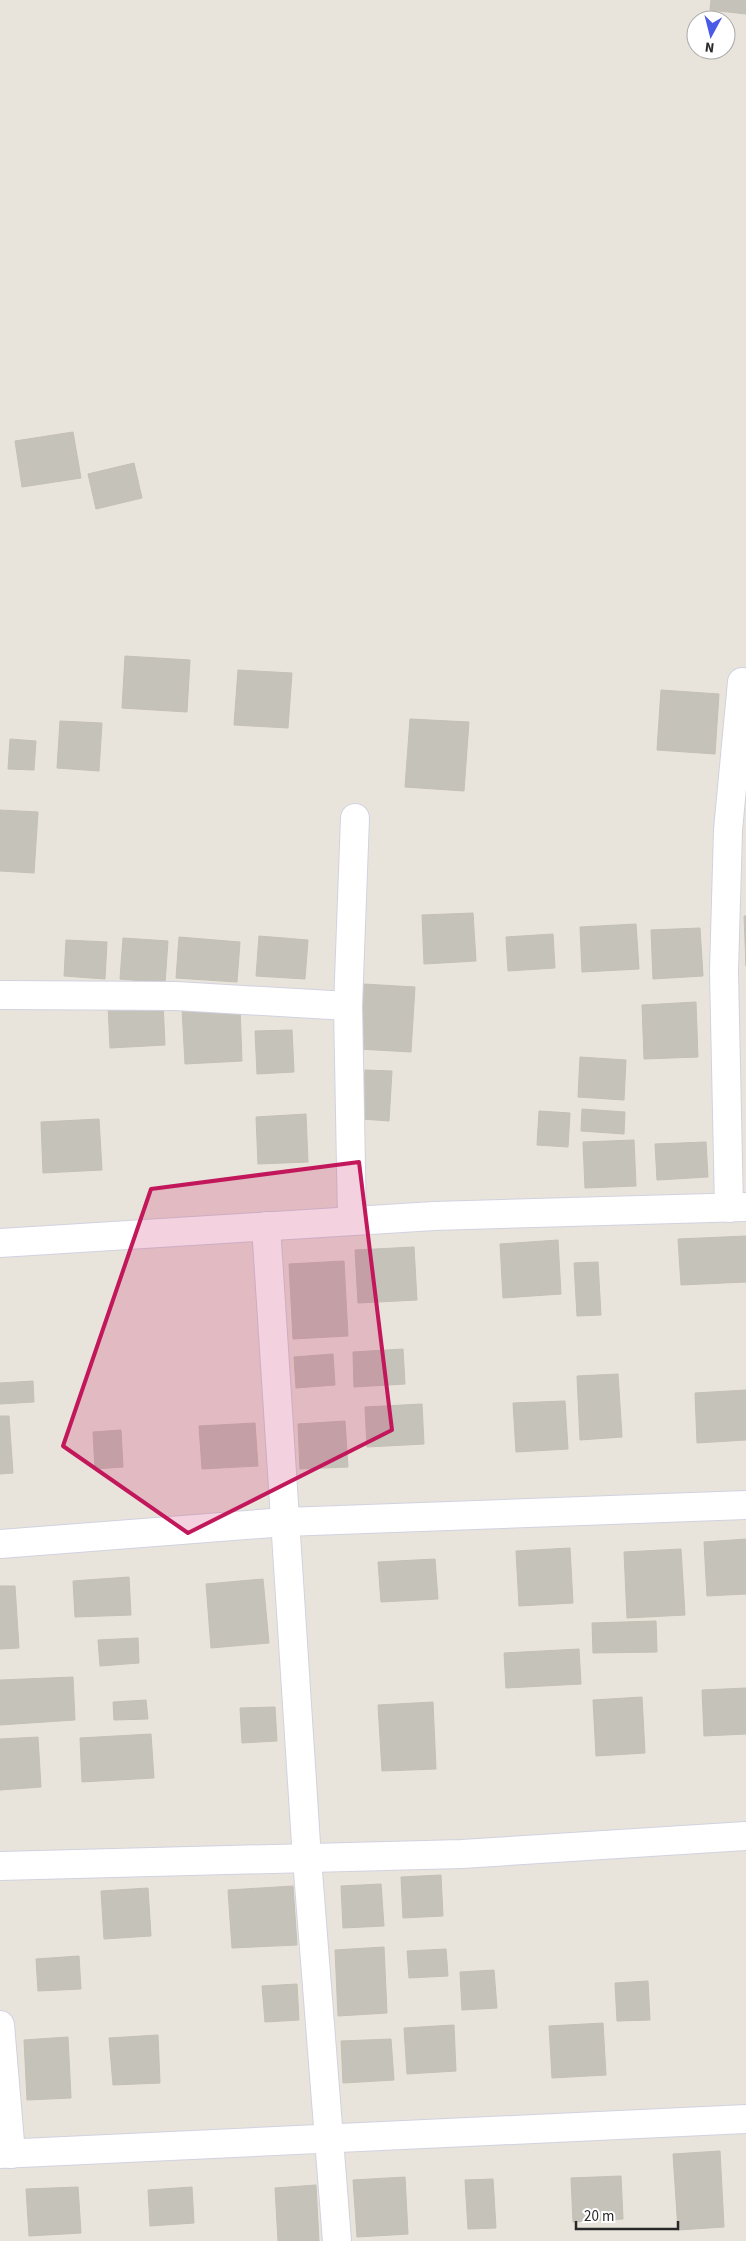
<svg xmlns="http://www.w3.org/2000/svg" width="746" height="2241" font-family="'Source Sans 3',sans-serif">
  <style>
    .building { fill: #c5c2ba; stroke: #c4c0b5 }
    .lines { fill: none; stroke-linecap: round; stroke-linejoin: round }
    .street-casing { stroke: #d1d2e0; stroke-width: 30 }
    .street { stroke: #fff; stroke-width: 28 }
    .marked { fill: #c2185b; fill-opacity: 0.2; stroke: #c2185b; stroke-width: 4; stroke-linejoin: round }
  </style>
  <rect width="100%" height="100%" fill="#e9e4db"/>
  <g class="building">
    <path d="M 711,0 L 746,0 L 746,14 L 710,10 Z"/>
    <path d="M 73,432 L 81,478 L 22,487 L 15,441 Z"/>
    <path d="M 134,463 L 142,498 L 96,509 L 88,474 Z"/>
    <path d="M 125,656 L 190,660 L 187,712 L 122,708 Z"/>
    <path d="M 238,670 L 292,673 L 288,728 L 234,725 Z"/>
    <path d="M 661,690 L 719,694 L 715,754 L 657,750 Z"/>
    <path d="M 410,719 L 469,722 L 464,791 L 405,787 Z"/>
    <path d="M 60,721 L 102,723 L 99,771 L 57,768 Z"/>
    <path d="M 10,739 L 36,741 L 34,770 L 8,769 Z"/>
    <path d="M 0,810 L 38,812 L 34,873 L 0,871 Z"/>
    <path d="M 473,913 L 476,961 L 424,964 L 422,915 Z"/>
    <path d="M 744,916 L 746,916 L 746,966 Z"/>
    <path d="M 636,924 L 639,969 L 582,972 L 580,927 Z"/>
    <path d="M 700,928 L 703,976 L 653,979 L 651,930 Z"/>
    <path d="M 553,934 L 555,968 L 508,971 L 506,937 Z"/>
    <path d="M 259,936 L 308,940 L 305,979 L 256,976 Z"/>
    <path d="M 179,937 L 240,942 L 237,982 L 176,978 Z"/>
    <path d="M 123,938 L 168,941 L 165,983 L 120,979 Z"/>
    <path d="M 66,940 L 107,942 L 105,979 L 64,976 Z"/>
    <path d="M 363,984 L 415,987 L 411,1052 L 359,1049 Z"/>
    <path d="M 163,1002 L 165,1045 L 110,1048 L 108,1005 Z"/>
    <path d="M 696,1002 L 698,1057 L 644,1059 L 642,1005 Z"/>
    <path d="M 240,1006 L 242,1061 L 185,1064 L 182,1009 Z"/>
    <path d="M 292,1030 L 294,1072 L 257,1074 L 255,1031 Z"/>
    <path d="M 580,1057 L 626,1060 L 624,1100 L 578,1097 Z"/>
    <path d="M 365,1070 L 392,1071 L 389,1121 L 362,1119 Z"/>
    <path d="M 582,1109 L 625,1112 L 624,1134 L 581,1131 Z"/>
    <path d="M 539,1111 L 570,1113 L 568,1147 L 537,1145 Z"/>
    <path d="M 306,1114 L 308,1162 L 258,1164 L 256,1117 Z"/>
    <path d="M 99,1119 L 102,1170 L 43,1173 L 41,1122 Z"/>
    <path d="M 634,1140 L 636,1186 L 585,1188 L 583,1142 Z"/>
    <path d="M 706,1142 L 708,1177 L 657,1180 L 655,1144 Z"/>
    <path d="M 746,1236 L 746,1282 L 681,1285 L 678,1239 Z"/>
    <path d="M 558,1240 L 561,1294 L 503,1298 L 500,1244 Z"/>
    <path d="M 414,1247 L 417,1300 L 358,1303 L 355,1250 Z"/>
    <path d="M 344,1261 L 348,1336 L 293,1339 L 289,1264 Z"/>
    <path d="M 598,1262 L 601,1315 L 577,1316 L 574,1263 Z"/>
    <path d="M 403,1349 L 405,1384 L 354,1387 L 353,1352 Z"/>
    <path d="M 333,1354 L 335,1385 L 296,1388 L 294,1357 Z"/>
    <path d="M 618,1374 L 622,1437 L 580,1440 L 577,1376 Z"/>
    <path d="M 33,1381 L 34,1402 L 0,1404 L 0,1383 Z"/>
    <path d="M 746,1390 L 746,1440 L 697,1443 L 695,1393 Z"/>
    <path d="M 565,1401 L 568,1449 L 516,1452 L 513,1403 Z"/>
    <path d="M 422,1404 L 424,1444 L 367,1447 L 365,1407 Z"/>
    <path d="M 0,1416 L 9,1416 L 13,1473 L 0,1474 Z"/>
    <path d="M 345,1421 L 348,1467 L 300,1469 L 298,1424 Z"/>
    <path d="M 255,1423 L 258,1466 L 202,1469 L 199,1426 Z"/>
    <path d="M 121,1430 L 123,1467 L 95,1469 L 93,1432 Z"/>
    <path d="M 746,1539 L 746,1594 L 707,1596 L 704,1542 Z"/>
    <path d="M 570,1548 L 573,1603 L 519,1606 L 516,1551 Z"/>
    <path d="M 681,1549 L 685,1615 L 627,1618 L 624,1552 Z"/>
    <path d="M 435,1559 L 438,1599 L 381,1602 L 378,1562 Z"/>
    <path d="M 129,1577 L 131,1615 L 75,1617 L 73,1581 Z"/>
    <path d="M 263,1579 L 269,1643 L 211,1648 L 206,1584 Z"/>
    <path d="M 0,1586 L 15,1586 L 19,1648 L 0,1649 Z"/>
    <path d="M 656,1621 L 657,1652 L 593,1653 L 592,1623 Z"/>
    <path d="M 138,1638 L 139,1663 L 100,1666 L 98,1640 Z"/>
    <path d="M 579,1649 L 581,1684 L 506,1688 L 504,1653 Z"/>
    <path d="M 73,1677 L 75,1720 L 0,1725 L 0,1680 Z"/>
    <path d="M 746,1688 L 746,1734 L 704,1736 L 702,1690 Z"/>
    <path d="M 642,1697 L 645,1753 L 596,1756 L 593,1700 Z"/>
    <path d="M 146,1700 L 148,1719 L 114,1720 L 113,1702 Z"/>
    <path d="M 433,1702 L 436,1769 L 382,1771 L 378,1705 Z"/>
    <path d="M 275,1707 L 277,1741 L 242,1743 L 240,1708 Z"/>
    <path d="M 151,1734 L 154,1778 L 82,1782 L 80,1738 Z"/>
    <path d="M 38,1737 L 41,1787 L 0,1790 L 0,1739 Z"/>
    <path d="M 441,1875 L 443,1916 L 403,1918 L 401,1877 Z"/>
    <path d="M 381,1884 L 384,1926 L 343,1928 L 341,1886 Z"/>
    <path d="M 293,1886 L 297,1945 L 232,1948 L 228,1890 Z"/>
    <path d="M 148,1888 L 151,1936 L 104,1939 L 101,1891 Z"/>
    <path d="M 384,1947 L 387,2013 L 338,2016 L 335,1950 Z"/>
    <path d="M 446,1949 L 448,1976 L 409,1978 L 407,1951 Z"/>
    <path d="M 79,1956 L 81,1989 L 38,1991 L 36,1959 Z"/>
    <path d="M 494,1970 L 497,2008 L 462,2010 L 460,1972 Z"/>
    <path d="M 648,1981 L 650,2020 L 617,2021 L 615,1983 Z"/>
    <path d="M 297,1984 L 299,2020 L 265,2022 L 262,1986 Z"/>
    <path d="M 603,2023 L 606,2075 L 552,2078 L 549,2026 Z"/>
    <path d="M 454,2025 L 456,2071 L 407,2074 L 404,2028 Z"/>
    <path d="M 158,2035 L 160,2083 L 113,2085 L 109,2038 Z"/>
    <path d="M 68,2037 L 71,2098 L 27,2100 L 24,2040 Z"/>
    <path d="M 391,2039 L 394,2080 L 343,2083 L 341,2041 Z"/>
    <path d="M 720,2151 L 724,2227 L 678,2230 L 673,2154 Z"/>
    <path d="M 621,2176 L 623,2219 L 573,2222 L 571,2178 Z"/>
    <path d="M 405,2177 L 408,2234 L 357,2237 L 353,2180 Z"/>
    <path d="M 493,2179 L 496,2228 L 468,2229 L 465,2180 Z"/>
    <path d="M 316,2185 L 319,2241 L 278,2241 L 275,2188 Z"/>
    <path d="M 78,2187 L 81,2233 L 29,2236 L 26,2189 Z"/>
    <path d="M 192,2187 L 194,2223 L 150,2226 L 148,2190 Z"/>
  </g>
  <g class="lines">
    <g class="street-casing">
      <g id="street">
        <path d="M 0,995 L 176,996 L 348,1006"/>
        <path d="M 729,1208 L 724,971 L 728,830 L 742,682"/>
        <path d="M 352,1221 L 348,1006 L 355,818"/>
        <path d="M 266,1226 L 307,1859 L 337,2241"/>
        <path d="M 0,1243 L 434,1216 L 746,1207"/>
        <path d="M 0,1544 L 285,1522 L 746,1505"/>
        <path d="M 0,1866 L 462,1854 L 746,1836"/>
        <path d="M 0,2025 L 11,2154"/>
        <path d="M 0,2154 L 746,2119"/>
      </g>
    </g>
    <use href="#street" class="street"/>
  </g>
  <path class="marked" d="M 359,1162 L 392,1430 L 188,1533 L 63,1446 L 151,1189 Z"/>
  <g transform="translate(711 35) rotate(187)"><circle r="24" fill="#ffffff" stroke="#a9a9a9"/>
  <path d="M0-4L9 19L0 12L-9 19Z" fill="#4b5ae6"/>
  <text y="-8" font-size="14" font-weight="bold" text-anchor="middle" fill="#282828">N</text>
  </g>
  <path d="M576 2221v8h102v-8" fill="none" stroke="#282828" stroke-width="2.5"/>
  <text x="584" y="2221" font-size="15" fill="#282828" stroke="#ffffff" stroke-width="4" paint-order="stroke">20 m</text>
</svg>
